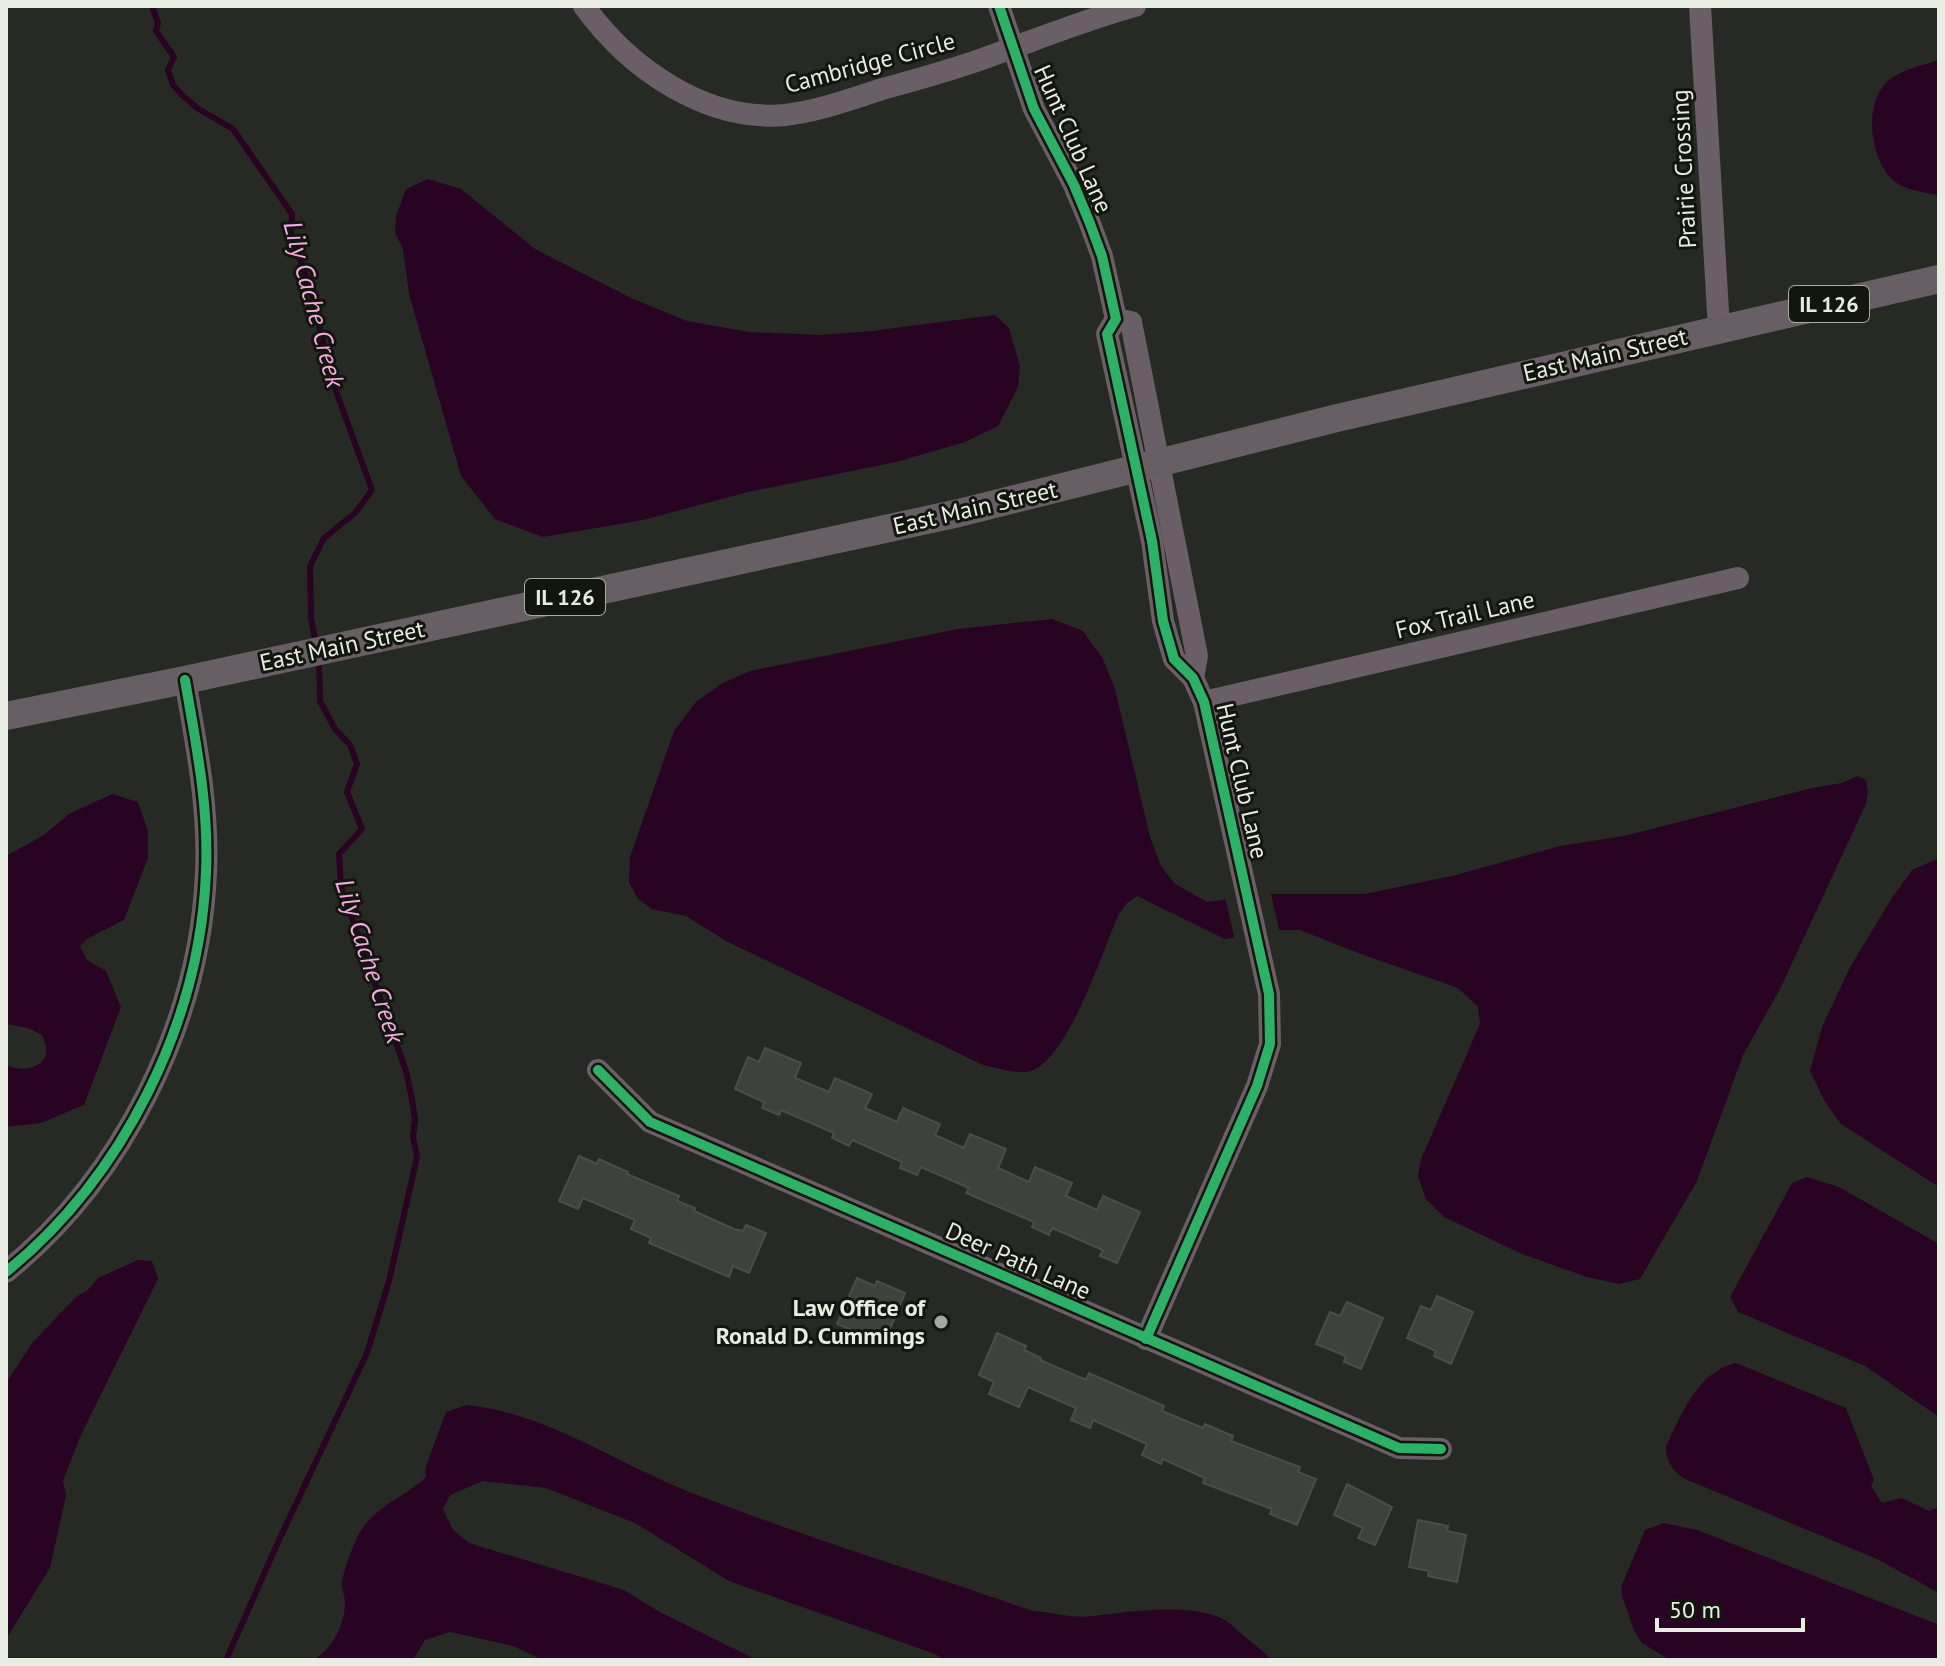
<svg xmlns="http://www.w3.org/2000/svg" width="1945" height="1666" font-family="'PT Sans',sans-serif">
  <style>
    .water { fill: #280422 }
    .pier { fill: #272a24 }
    .lines { fill: none; stroke-linecap: round; stroke-linejoin: round }
    .stream { stroke: #280422; stroke-width: 6 }
    .building { fill: #3f423c; stroke: #4b4e48; stroke-width: 2 }
    .minor { stroke: #6a5f66; stroke-width: 22 }
    .major { stroke: #685f65; stroke-width: 28 }
    .cycleway-casing { stroke: #13150f; stroke-width: 15 }
    .cycleway { stroke: #2db169; stroke-width: 10 }
    .poi-dot { fill: #a4a8a0; stroke: #13150f; stroke-width: 3 }
    .labels { text-anchor: middle; stroke-width: 6; stroke-linejoin: round; paint-order: stroke }
    .shield { fill: #13150f; stroke: #a8aca3; stroke-width: 2 }
    .shield-label { font-size: 22px; font-weight: bold; fill: #e8ece3 }
    .street-label { font-size: 24px; fill: #e8ece3; stroke: #13150f }
    .poi-label { font-size: 24px; font-weight: bold; fill: #e8ece3; stroke: #13150f; text-anchor: end }
    .water-label { font-size: 26px; font-style: italic; fill: #f7abe6; stroke: #13150f }
  </style>
  <rect width="100%" height="100%" fill="#272a24"/>
  <g class="water">
    <path d="M 1939,60 L 1939,195 C 1921,192 1900,190 1888,175 C 1870,152 1864,103 1887,82 C 1901,69 1921,66 1939,60 Z"/>
    <path d="M 428,179 L 461,189 L 535,249 L 633,299 L 687,321 L 749,332 L 820,335 L 872,331 L 995,315 L 1009,328 L 1020,367 L 1018,387 L 998,426 L 965,442 L 896,462 L 748,492 L 643,520 L 543,537 L 495,519 L 461,476 L 409,294 L 403,249 L 395,233 L 396,216 L 406,189 Z"/>
    <path d="M 1052,619 L 1083,631 L 1103,659 L 1115,689 L 1150,837 L 1161,866 L 1175,884 L 1207,902 L 1269,894 L 1365,894 L 1456,875 L 1560,846 L 1624,836 L 1812,788 L 1842,783 L 1857,776 L 1866,780 L 1868,791 L 1866,804 L 1780,989 L 1743,1055 L 1697,1181 L 1640,1279 L 1619,1284 L 1587,1277 L 1522,1254 L 1444,1217 L 1426,1199 L 1418,1176 L 1421,1159 L 1480,1024 L 1478,1007 L 1458,988 L 1361,954 L 1300,930 L 1278,930 L 1225,939 L 1137,896 L 1127,903 L 1119,914 C 1103,949 1066,1068 1026,1072 C 1012,1073 996,1068 983,1065 L 726,941 L 686,916 L 652,909 L 638,899 L 629,882 L 630,857 L 674,731 L 696,702 L 721,684 L 750,671 L 958,629 Z"/>
    <path d="M 112,794 L 138,802 L 148,831 L 148,858 L 124,920 L 87,939 L 80,946 L 87,960 L 106,971 L 121,1007 L 84,1105 L 41,1123 L 6,1127 L 6,1065 C 18,1071 42,1071 46,1054 C 48,1048 44,1041 42,1035 L 28,1028 L 6,1024 L 6,856 L 44,835 L 69,814 Z"/>
    <path d="M 1939,858 L 1939,1187 L 1841,1124 L 1825,1102 L 1810,1071 L 1822,1027 L 1850,967 L 1892,898 L 1912,870 Z"/>
    <path d="M 1807,1177 L 1839,1187 L 1939,1244 L 1939,1417 L 1865,1366 L 1738,1312 L 1730,1297 L 1792,1183 Z"/>
    <path d="M 138,1260 L 152,1261 L 158,1279 L 80,1437 L 63,1481 L 66,1495 L 50,1568 L 6,1639 L 6,1383 L 32,1343 L 77,1296 L 87,1291 L 98,1278 Z"/>
    <path d="M 1736,1363 L 1846,1408 L 1874,1480 L 1871,1486 L 1882,1503 L 1902,1498 L 1929,1511 L 1939,1507 L 1939,1593 L 1877,1559 L 1683,1478 C 1673,1471 1665,1460 1666,1446 C 1682,1414 1697,1372 1736,1363 Z"/>
    <path d="M 467,1405 C 545,1413 615,1462 687,1491 C 800,1536 918,1571 1033,1611 C 1053,1612 1073,1619 1093,1616 C 1128,1612 1192,1602 1225,1620 C 1233,1625 1241,1634 1249,1640 C 1256,1646 1265,1652 1271,1660 L 945,1660 L 935,1654 L 729,1581 L 635,1523 L 546,1488 L 483,1481 L 450,1495 L 443,1509 L 453,1530 L 469,1543 L 624,1590 L 658,1611 L 757,1660 L 543,1660 L 513,1646 L 450,1632 L 425,1640 L 413,1660 L 313,1660 C 332,1650 345,1624 345,1603 C 345,1596 342,1591 342,1585 C 341,1576 355,1540 360,1532 C 379,1503 403,1499 426,1477 L 425,1469 L 446,1412 Z"/>
    <path d="M 1664,1523 L 1697,1530 L 1939,1625 L 1939,1660 L 1670,1660 L 1642,1643 L 1634,1630 L 1623,1599 L 1621,1587 L 1645,1530 Z"/>
  </g>
  <path class="pier" d="M 1270,890 L 1280,934 L 1235,941 L 1225,897 Z"/>
  <g class="lines">
    <g class="stream">
      <path d="M 152,6 L 158,23 L 156,31 L 174,57 L 168,70 L 173,85 L 182,95 L 197,108 L 233,129 L 292,214 L 291,236 L 309,284 L 333,383 L 372,490 L 355,513 L 324,538 L 310,566 L 311,618 L 316,644"/>
      <path d="M 226,1660 L 279,1540 L 367,1353 L 389,1281 L 417,1157 L 413,1136 L 415,1120 L 412,1099 L 406,1071 L 341,887 L 339,854 L 362,829 L 347,792 L 357,764 L 350,745 L 335,729 L 320,701 L 319,659"/>
    </g>
  </g>
  <g class="building">
    <path d="M 765,1048 L 801,1063 L 795,1078 L 829,1092 L 835,1078 L 872,1094 L 865,1108 L 897,1122 L 903,1108 L 940,1124 L 935,1135 L 964,1148 L 970,1134 L 1006,1149 L 998,1168 L 1029,1182 L 1035,1167 L 1072,1183 L 1066,1196 L 1097,1210 L 1103,1196 L 1140,1212 L 1117,1263 L 1100,1256 L 1103,1250 L 1052,1228 L 1049,1235 L 1032,1227 L 1034,1222 L 966,1193 L 969,1188 L 921,1167 L 917,1175 L 900,1168 L 902,1162 L 852,1140 L 849,1146 L 832,1138 L 834,1133 L 781,1110 L 779,1115 L 762,1108 L 764,1102 L 735,1089 L 748,1057 L 759,1062 Z"/>
    <path d="M 579,1156 L 597,1164 L 599,1159 L 628,1172 L 627,1174 L 679,1196 L 677,1201 L 695,1208 L 694,1211 L 734,1229 L 743,1231 L 746,1225 L 766,1233 L 749,1273 L 733,1266 L 729,1277 L 649,1243 L 651,1238 L 631,1229 L 635,1220 L 583,1198 L 578,1209 L 559,1201 Z"/>
    <path d="M 857,1278 L 875,1286 L 877,1281 L 905,1293 L 886,1339 L 866,1330 L 864,1335 L 837,1324 Z"/>
    <path d="M 1437,1296 L 1473,1312 L 1451,1364 L 1434,1356 L 1436,1351 L 1407,1338 L 1421,1306 L 1431,1310 Z"/>
    <path d="M 1347,1302 L 1383,1318 L 1361,1369 L 1344,1362 L 1346,1356 L 1316,1344 L 1330,1312 L 1340,1316 Z"/>
    <path d="M 997,1333 L 1026,1346 L 1024,1350 L 1041,1358 L 1040,1360 L 1086,1380 L 1089,1373 L 1164,1406 L 1162,1411 L 1203,1428 L 1205,1424 L 1233,1436 L 1231,1441 L 1300,1467 L 1298,1472 L 1316,1479 L 1297,1525 L 1270,1514 L 1272,1509 L 1203,1483 L 1205,1478 L 1163,1459 L 1161,1464 L 1142,1455 L 1147,1444 L 1093,1420 L 1090,1428 L 1071,1420 L 1076,1408 L 1028,1387 L 1019,1407 L 989,1394 L 994,1382 L 979,1375 Z"/>
    <path d="M 1347,1484 L 1392,1507 L 1375,1545 L 1358,1538 L 1363,1528 L 1334,1515 Z"/>
    <path d="M 1418,1520 L 1448,1526 L 1447,1531 L 1466,1535 L 1457,1582 L 1428,1576 L 1429,1571 L 1409,1567 Z"/>
  </g>
  <g class="lines">
    <g class="minor">
      <path d="M 584,6 C 629,68 705,122 785,115 C 820,111 853,98 886,88 C 919,79 952,70 985,58 C 1035,40 1084,20 1135,6"/>
      <path d="M 999,6 L 1034,109 L 1074,185 L 1089,221 L 1102,256 L 1116,319 L 1107,334 L 1152,541 L 1163,621 L 1174,659 L 1193,678 L 1204,702 L 1269,994 L 1270,1044 L 1257,1086 L 1146,1339"/>
      <path d="M 1700,6 L 1719,329"/>
      <path d="M 1116,319 L 1131,322 L 1197,656 L 1193,678"/>
      <path d="M 1204,702 L 1738,578"/>
      <path d="M 598,1070 L 650,1122 L 1399,1448 L 1441,1449"/>
      <path d="M 6,1272 C 123,1177 200,1023 206,872 C 209,806 196,744 185,680"/>
    </g>
    <path class="major" d="M 6,716 L 185,680 L 959,513 L 1337,418 L 1939,279"/>
    <g class="cycleway-casing">
      <g id="cycleway">
        <path d="M 999,6 L 1034,109 L 1074,185 L 1089,221 L 1102,256 L 1116,319 L 1107,334 L 1152,541 L 1163,621 L 1174,659 L 1193,678 L 1204,702 L 1269,994 L 1270,1044 L 1257,1086 L 1146,1339"/>
        <path d="M 598,1070 L 650,1122 L 1399,1448 L 1441,1449"/>
        <path d="M 6,1272 C 123,1177 200,1023 206,872 C 209,806 196,744 185,680"/>
      </g>
    </g>
    <use href="#cycleway" class="cycleway"/>
  </g>
  <circle class="poi-dot" cx="941" cy="1322" r="8"/>
  <g class="labels">
    <g class="shield">
      <rect x="1789" y="286" width="80" height="36" rx="6"/>
      <rect x="525" y="579" width="80" height="36" rx="6"/>
    </g>
    <g class="shield-label">
      <text x="1829" y="312">IL 126</text>
      <text x="565" y="605">IL 126</text>
    </g>
    <g class="street-label">
      <text transform="translate(870 63) rotate(-15)" y="8">Cambridge Circle</text>
      <text transform="translate(1073 139) rotate(66)" y="8">Hunt Club Lane</text>
      <text transform="translate(1684 169) rotate(-93)" y="8">Prairie Crossing</text>
      <text transform="translate(1605 355) rotate(-13)" y="8">East Main Street</text>
      <text transform="translate(975 508) rotate(-13)" y="8">East Main Street</text>
      <text transform="translate(1465 615) rotate(-13)" y="8">Fox Trail Lane</text>
      <text transform="translate(342 646) rotate(-12)" y="8">East Main Street</text>
      <text transform="translate(1242 781) rotate(77)" y="8">Hunt Club Lane</text>
      <text transform="translate(1018 1261) rotate(24)" y="8">Deer Path Lane</text>
    </g>
    <g class="poi-label">
      <text x="925" y="1316">Law Office of<tspan x="925" dy="28">Ronald D. Cummings</tspan></text>
    </g>
    <g class="water-label">
      <text transform="translate(314 304) rotate(75)" y="9">Lily Cache Creek</text>
      <text transform="translate(370 961) rotate(72)" y="9">Lily Cache Creek</text>
    </g>
  </g>
  <rect width="1945" height="1666" fill="none" stroke="#e8ece3" stroke-width="16"/>
  <path d="M1657 1618v12h146v-12" fill="none" stroke="#e8ece3" stroke-width="4"/>
  <text x="1669" y="1618" font-size="24" fill="#e8ece3" stroke="#13150f" stroke-width="6" paint-order="stroke">50 m</text>
</svg>
